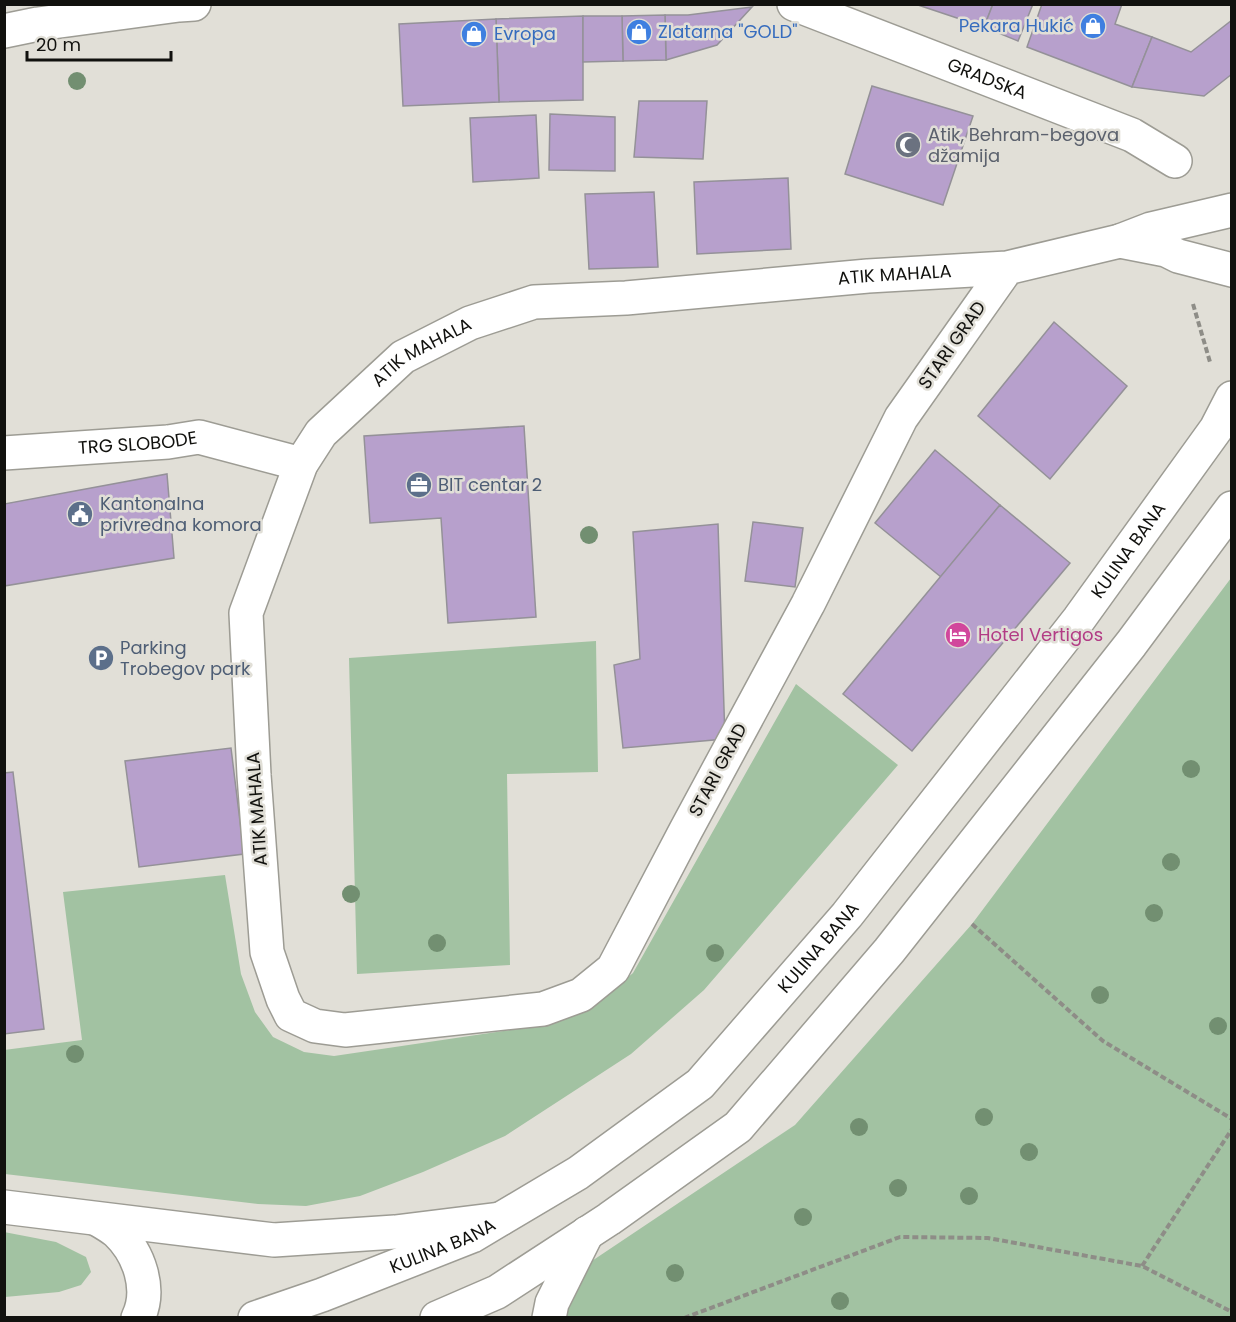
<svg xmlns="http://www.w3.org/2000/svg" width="1236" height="1322" font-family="Poppins,sans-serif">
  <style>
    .green { fill: #a2c2a2 }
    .building { fill: #b7a0cc; stroke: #949198; stroke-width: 1.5 }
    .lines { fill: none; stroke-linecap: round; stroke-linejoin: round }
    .minor-casing { stroke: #9d9c94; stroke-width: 36 }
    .major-casing { stroke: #9d9c94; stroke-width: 36 }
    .path { stroke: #8e8d87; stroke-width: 4; stroke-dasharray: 6 3; stroke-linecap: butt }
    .minor { stroke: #fff; stroke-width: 33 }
    .major { stroke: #fff; stroke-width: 33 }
    .tree { fill: #728f71 }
    .labels { text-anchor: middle; stroke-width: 5; stroke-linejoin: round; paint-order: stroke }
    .shop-label { font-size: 18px; fill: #366cbe; stroke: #e1dfd7; text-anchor: start }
    .street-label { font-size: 18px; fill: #11110e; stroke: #e1dfd7 }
    .worship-label { font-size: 18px; fill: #5b616d; stroke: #e1dfd7; text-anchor: start }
    .service-label { font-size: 18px; fill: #4e5e75; stroke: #e1dfd7; text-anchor: start }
    .hotel-label { font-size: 18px; fill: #b23c85; stroke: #e1dfd7; text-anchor: start }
  </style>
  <rect width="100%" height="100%" fill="#e1dfd7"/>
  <g class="green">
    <path d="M 1231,578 L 1231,1317 L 549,1318 L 562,1281 L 795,1125 L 972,924 Z"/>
    <path d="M 596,641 L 598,772 L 507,774 L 510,965 L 357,974 L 349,658 Z"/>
    <path d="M 796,684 L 898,765 L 704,990 L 631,1054 L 505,1136 L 423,1172 L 360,1196 L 306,1206 L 258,1204 L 5,1174 L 4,1050 L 82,1040 L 63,892 L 225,875 L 241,974 L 255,1012 L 273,1037 L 304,1052 L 334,1056 L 524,1028 L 565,1017 L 602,999 L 633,973 Z"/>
    <path d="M 4,1232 L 56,1242 L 86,1257 L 91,1272 L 81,1285 L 59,1292 L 5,1297 Z"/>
  </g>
  <g class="building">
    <path d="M 915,4 L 993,4 L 984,27 Z"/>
    <path d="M 993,4 L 1033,4 L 1018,41 L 984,27 Z"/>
    <path d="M 1042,4 L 1122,4 L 1115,24 L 1152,37 L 1132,87 L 1027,47 Z"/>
    <path d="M 752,7 L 717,45 L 666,60 L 665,15 L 688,15 Z"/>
    <path d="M 665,15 L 666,60 L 623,61 L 622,16 Z"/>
    <path d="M 583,16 L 583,100 L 499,102 L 496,19 Z"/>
    <path d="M 583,16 L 622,16 L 623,61 L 583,62 Z"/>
    <path d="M 496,19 L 499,102 L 403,106 L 399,24 Z"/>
    <path d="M 1232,20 L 1232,74 L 1204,96 L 1132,87 L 1152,37 L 1191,52 Z"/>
    <path d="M 872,86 L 973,116 L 943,205 L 845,174 Z"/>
    <path d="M 639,101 L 707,101 L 703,159 L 634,157 Z"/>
    <path d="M 550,114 L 615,117 L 615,171 L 549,170 Z"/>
    <path d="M 536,115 L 539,178 L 473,182 L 470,118 Z"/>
    <path d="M 788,178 L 791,249 L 697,254 L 694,182 Z"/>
    <path d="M 654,192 L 658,267 L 589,269 L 585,194 Z"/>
    <path d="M 1054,322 L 1127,386 L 1050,479 L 978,416 Z"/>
    <path d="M 524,426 L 536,617 L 448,623 L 441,518 L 370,523 L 364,436 Z"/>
    <path d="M 935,450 L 1000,505 L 941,577 L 875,523 Z"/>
    <path d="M 167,474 L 174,558 L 4,586 L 4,504 Z"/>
    <path d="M 1000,505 L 1070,563 L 912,751 L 843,694 Z"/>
    <path d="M 753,522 L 803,528 L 795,587 L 745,581 Z"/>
    <path d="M 718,524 L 725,739 L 623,748 L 614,665 L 640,659 L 633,532 Z"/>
    <path d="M 231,748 L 244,854 L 139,867 L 125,761 Z"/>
    <path d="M 13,772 L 44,1029 L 4,1034 L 4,773 Z"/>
  </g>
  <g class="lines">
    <g class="minor-casing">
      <g id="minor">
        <path id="s1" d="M 794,4 L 1132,135 L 1175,161"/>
        <path d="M 4,31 L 38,24 L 179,5 L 194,4"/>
        <path d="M 1120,241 L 1166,250 L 1178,256 L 1232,270"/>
        <path id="s2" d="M 1007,268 L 901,418 L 808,604 L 686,830 L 613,969 L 581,995 L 543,1009 L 345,1030 L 315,1026 L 291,1015 L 283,999 L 267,952 L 254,775 L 246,613 L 301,464 L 321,433 L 403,357 L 470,323 L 534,302 L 626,298 L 868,276 L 1007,268 L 1120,241 L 1151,229 L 1232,210"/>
        <path id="s3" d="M 4,453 L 168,442 L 199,437 L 301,464"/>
        <path d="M 4,1207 L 274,1240 L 395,1232 L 500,1219"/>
        <path d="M 97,1219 C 104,1223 111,1227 117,1232 C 139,1253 152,1289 138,1318"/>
        <path d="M 549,1318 L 552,1303 L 587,1233"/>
      </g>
    </g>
    <g class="major-casing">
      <g id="major">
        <path id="s4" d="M 255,1318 L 322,1295 L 472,1236 L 578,1173 L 700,1084 L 847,915 L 1079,619 L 1216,429 L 1232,398"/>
        <path d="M 437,1318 L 497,1292 L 609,1219 L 738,1127 L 889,951 L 1131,644 L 1232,508"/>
      </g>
    </g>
    <g class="path">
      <path d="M 1193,304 L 1210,362"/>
      <path d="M 972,924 L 1103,1041 L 1232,1119"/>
      <path d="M 1142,1266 L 1232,1129"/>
      <path d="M 684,1318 L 900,1237 L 988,1238 L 1142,1266 L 1232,1312"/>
    </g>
    <use href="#minor" class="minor"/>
    <use href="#major" class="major"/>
  </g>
  <g class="tree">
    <circle cx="77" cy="81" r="9"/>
    <circle cx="589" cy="535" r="9"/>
    <circle cx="1191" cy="769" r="9"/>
    <circle cx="1171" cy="862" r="9"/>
    <circle cx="351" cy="894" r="9"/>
    <circle cx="1154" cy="913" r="9"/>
    <circle cx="437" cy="943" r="9"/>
    <circle cx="715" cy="953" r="9"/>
    <circle cx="1100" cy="995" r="9"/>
    <circle cx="1218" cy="1026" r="9"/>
    <circle cx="75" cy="1054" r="9"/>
    <circle cx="984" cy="1117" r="9"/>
    <circle cx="859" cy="1127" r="9"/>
    <circle cx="1029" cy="1152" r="9"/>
    <circle cx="898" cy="1188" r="9"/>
    <circle cx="969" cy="1196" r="9"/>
    <circle cx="803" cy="1217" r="9"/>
    <circle cx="675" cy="1273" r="9"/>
    <circle cx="840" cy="1301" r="9"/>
  </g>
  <defs>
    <g id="shop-disc" transform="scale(1.35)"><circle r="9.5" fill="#3f7fe0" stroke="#e1dfd7"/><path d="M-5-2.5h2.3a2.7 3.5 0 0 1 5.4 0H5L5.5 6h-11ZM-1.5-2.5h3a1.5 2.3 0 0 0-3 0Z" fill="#fff"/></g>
    <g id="mosque-disc" transform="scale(1.35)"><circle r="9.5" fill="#6b7280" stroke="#e1dfd7"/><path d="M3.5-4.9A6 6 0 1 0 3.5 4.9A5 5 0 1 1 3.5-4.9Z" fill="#fff"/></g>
    <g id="office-disc" transform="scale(1.35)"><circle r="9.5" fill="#5c6f8a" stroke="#e1dfd7"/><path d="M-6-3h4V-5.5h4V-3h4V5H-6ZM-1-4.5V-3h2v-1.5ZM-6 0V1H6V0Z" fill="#fff"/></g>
    <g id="civic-disc" transform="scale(1.35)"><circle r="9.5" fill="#5c6f8a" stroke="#e1dfd7"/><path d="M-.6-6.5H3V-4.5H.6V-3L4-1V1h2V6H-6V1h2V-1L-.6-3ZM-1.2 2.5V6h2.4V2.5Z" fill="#fff"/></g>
    <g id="hotel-disc" transform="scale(1.35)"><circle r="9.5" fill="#d1479c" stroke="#e1dfd7"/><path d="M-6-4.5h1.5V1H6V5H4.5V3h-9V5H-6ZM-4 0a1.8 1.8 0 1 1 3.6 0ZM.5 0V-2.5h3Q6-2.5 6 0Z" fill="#fff"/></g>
    <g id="parking-disc" transform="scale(1.35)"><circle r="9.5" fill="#5c6f8a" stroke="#e1dfd7"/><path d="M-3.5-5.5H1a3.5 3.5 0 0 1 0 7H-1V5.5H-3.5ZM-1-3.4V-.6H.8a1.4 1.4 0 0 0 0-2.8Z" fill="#fff"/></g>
  </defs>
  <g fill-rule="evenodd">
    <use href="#shop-disc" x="1093" y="26"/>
    <use href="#shop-disc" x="639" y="32"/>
    <use href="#shop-disc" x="474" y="34"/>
    <use href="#mosque-disc" x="908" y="145"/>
    <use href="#office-disc" x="419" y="485"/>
    <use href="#civic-disc" x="80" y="514"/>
    <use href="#hotel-disc" x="958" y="635"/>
    <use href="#parking-disc" x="101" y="658"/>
  </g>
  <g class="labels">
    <g class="shop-label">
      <text x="1074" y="32" text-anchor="end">Pekara Hukić</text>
      <text x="658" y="38">Zlatarna "GOLD"</text>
      <text x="494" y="40">Evropa</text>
    </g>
    <g class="street-label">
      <text dy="6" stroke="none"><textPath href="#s1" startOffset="207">GRADSKA</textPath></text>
      <text dy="6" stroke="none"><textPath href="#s2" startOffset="2362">ATIK MAHALA</textPath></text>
      <text transform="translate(952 345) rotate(-55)" y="6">STARI GRAD</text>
      <text dy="6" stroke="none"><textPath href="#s2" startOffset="1876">ATIK MAHALA</textPath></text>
      <text dy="6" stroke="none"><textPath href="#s3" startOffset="134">TRG SLOBODE</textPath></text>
      <text dy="6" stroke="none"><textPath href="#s4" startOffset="1191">KULINA BANA</textPath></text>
      <text transform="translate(718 770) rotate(-62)" y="6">STARI GRAD</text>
      <text transform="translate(257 809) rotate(-94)" y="6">ATIK MAHALA</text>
      <text dy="6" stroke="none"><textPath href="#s4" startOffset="687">KULINA BANA</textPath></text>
      <text dy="6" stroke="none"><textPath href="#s4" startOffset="201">KULINA BANA</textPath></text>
    </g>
    <g class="worship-label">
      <text x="928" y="141">Atik, Behram-begova<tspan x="928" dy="21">džamija</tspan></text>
    </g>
    <g class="service-label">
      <text x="438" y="491">BIT centar 2</text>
      <text x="100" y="510">Kantonalna<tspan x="100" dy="21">privredna komora</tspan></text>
      <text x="120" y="654">Parking<tspan x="120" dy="21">Trobegov park</tspan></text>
    </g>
    <g class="hotel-label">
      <text x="978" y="641">Hotel Vertigos</text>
    </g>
  </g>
  <rect width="1236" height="1322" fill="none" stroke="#11110e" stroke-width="12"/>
  <path d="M27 51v9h144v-9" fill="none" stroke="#11110e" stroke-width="3"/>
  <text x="36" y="51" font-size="18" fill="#11110e" stroke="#e1dfd7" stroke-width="4.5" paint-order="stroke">20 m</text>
</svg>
